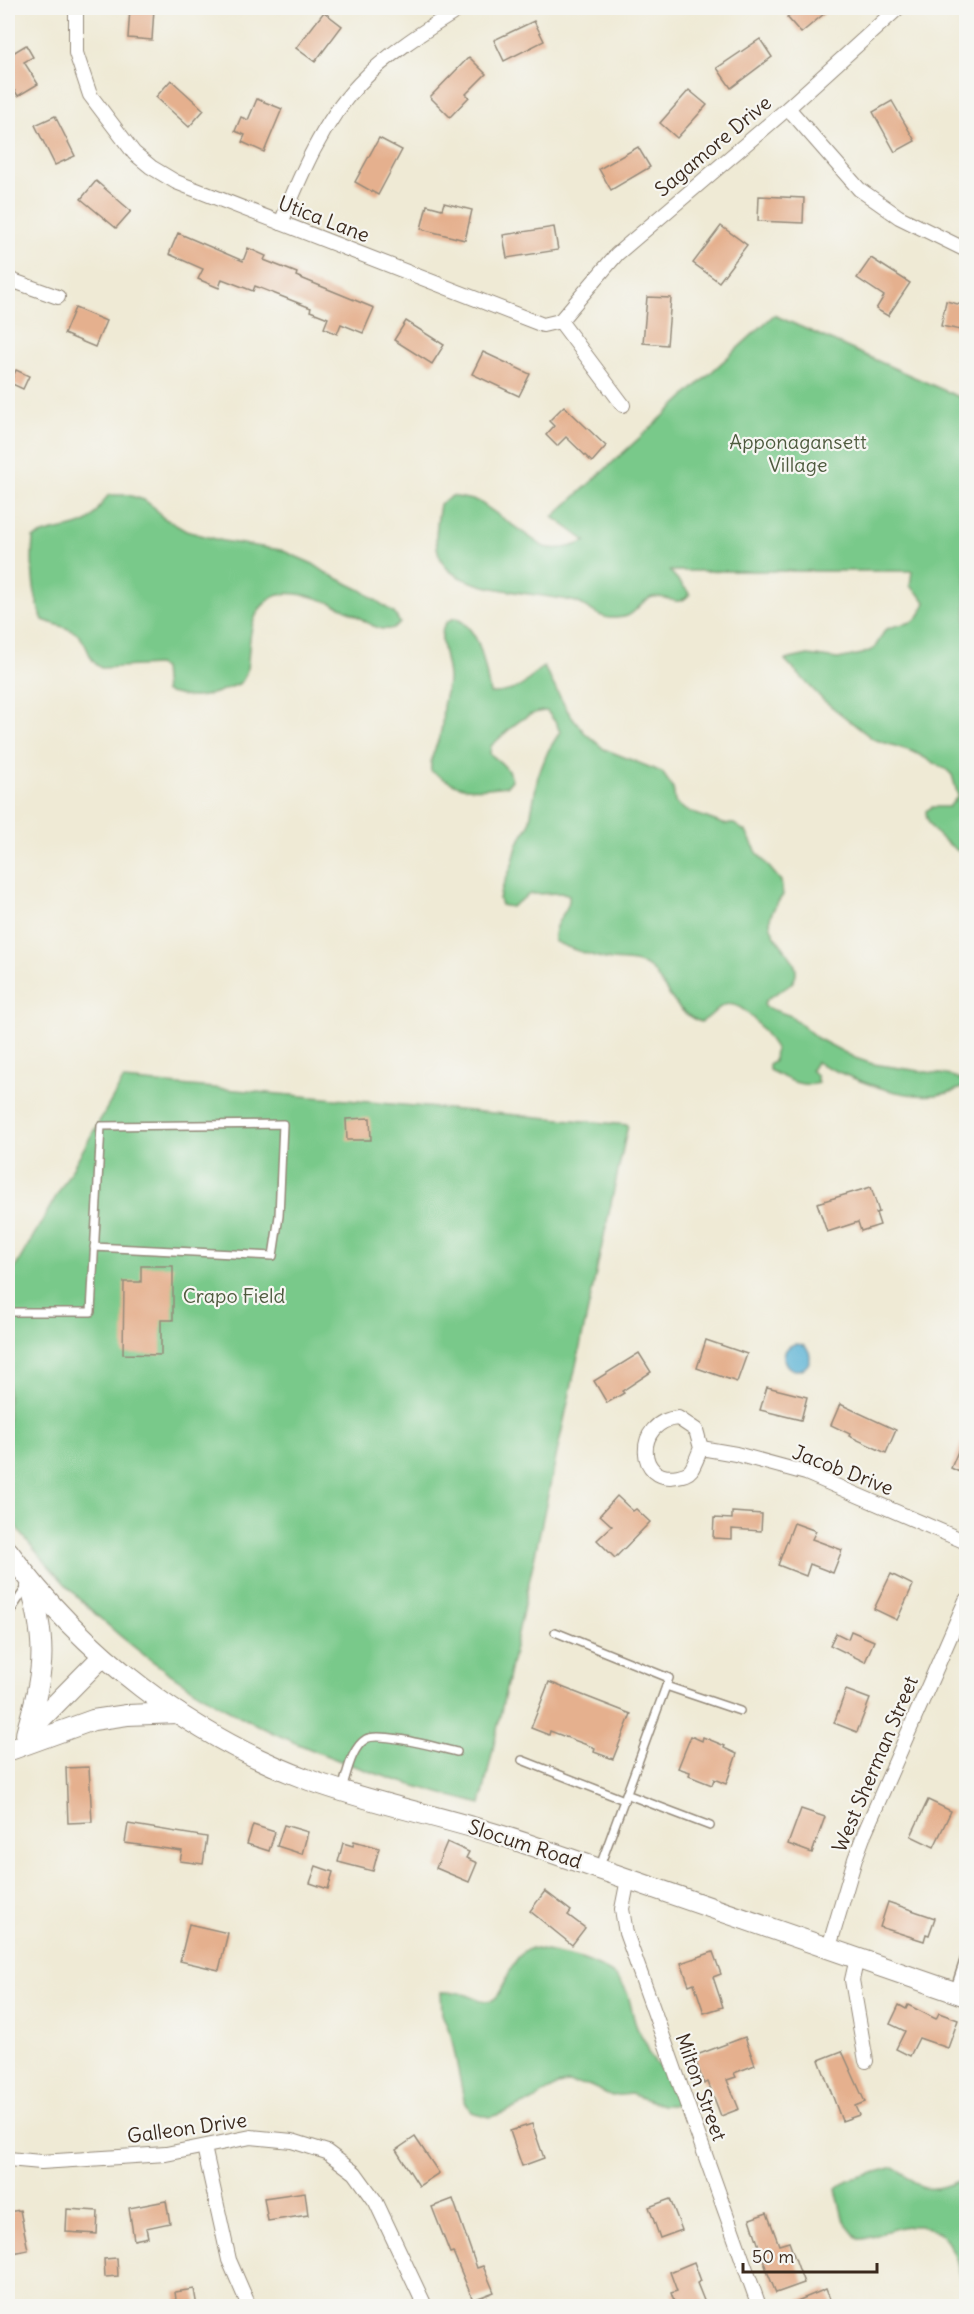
<svg xmlns="http://www.w3.org/2000/svg" width="974" height="2314" font-family="Delius,sans-serif">
  <style>
    .green { fill: #79c98a; stroke: #5a7a54; stroke-width: 1.5 }
    .water { fill: #57b1d4; stroke: #496e79; stroke-width: 1.5 }
    .building { fill: #e5b08e }
    .lines { fill: none; stroke-linecap: round; stroke-linejoin: round }
    .service-casing { stroke: #958a7a; stroke-width: 10 }
    .minor-casing { stroke: #958a7a; stroke-width: 16 }
    .secondary-casing { stroke: #958a7a; stroke-width: 22 }
    .service { stroke: #fff; stroke-width: 7 }
    .minor { stroke: #fff; stroke-width: 14 }
    .secondary { stroke: #fff; stroke-width: 20 }
    .labels { text-anchor: middle; stroke-width: 4.5; stroke-linejoin: round; paint-order: stroke }
    .street-label { font-size: 20px; fill: #3b2a1e; stroke: #f6f6f2 }
    .park-label { font-size: 20px; fill: #4e5a3e; stroke: #f6f6f2 }
  </style>
  <rect width="100%" height="100%" fill="#f6f6f2"/>
  <filter id="ink" filterUnits="userSpaceOnUse"><feTurbulence type="fractalNoise" baseFrequency=".0167" numOctaves="2"/><feDisplacementMap in="SourceGraphic" scale="12" xChannelSelector="R" yChannelSelector="G"/><feConvolveMatrix kernelMatrix="1 2 1 2 8 2 1 2 1" color-interpolation-filters="sRGB"/></filter>
  <filter id="wash" filterUnits="userSpaceOnUse"><feTurbulence type="fractalNoise" baseFrequency=".008" numOctaves="4" result="noise"/><feDisplacementMap in="SourceGraphic" scale="24" xChannelSelector="R" yChannelSelector="G"/><feGaussianBlur stdDeviation="1.35" result="paint"/><feColorMatrix in="noise" values="0 0 0 0 0 0 0 0 0 0 0 0 0 0 0 0 0 1.4 0 .05"/><feComposite in="paint" operator="in"/></filter>
  <g filter="url(#wash)">
    <rect width="100%" height="100%" fill="#efead5"/>
    <g class="green">
      <path d="M 774,315 L 966,400 L 966,857 C 951,845 926,832 926,811 L 932,807 L 949,807 L 958,796 L 952,775 L 947,770 L 914,752 L 873,739 L 823,700 L 785,660 L 808,655 L 838,659 L 862,654 L 874,649 L 885,630 C 906,619 916,631 925,602 L 921,596 L 910,586 L 912,571 L 670,571 L 690,594 C 676,610 669,594 653,597 C 642,599 637,612 627,616 C 623,618 614,618 609,618 C 596,617 588,606 576,602 C 544,593 465,592 445,566 C 431,547 437,525 440,504 L 452,496 L 478,501 L 544,547 C 559,551 573,547 586,541 L 553,517 Z"/>
      <path d="M 109,495 L 128,495 L 144,500 L 155,508 L 162,517 L 186,531 L 223,541 L 281,550 L 313,564 L 328,574 L 361,590 L 394,613 L 400,623 C 394,630 384,631 376,627 C 367,624 360,617 352,613 C 334,603 293,586 273,597 C 237,618 257,670 240,683 C 235,686 228,688 223,690 C 200,700 188,698 165,692 L 163,668 L 157,665 L 101,668 C 87,661 89,642 76,633 C 67,627 53,624 43,620 C 32,595 31,565 33,538 C 50,528 71,531 88,521 C 96,516 101,502 109,495 Z"/>
      <path d="M 456,618 C 483,632 484,666 490,693 C 499,694 516,690 524,684 C 532,678 535,671 544,667 L 567,710 L 584,732 L 604,749 L 662,772 L 673,788 L 675,802 L 685,810 L 723,824 L 734,824 L 746,832 L 758,854 L 781,881 L 783,895 C 779,901 773,908 771,915 C 763,938 806,959 794,980 C 787,991 772,992 764,1003 L 765,1007 L 791,1016 L 817,1038 L 855,1058 L 873,1064 L 947,1075 L 964,1081 L 965,1086 C 922,1111 857,1081 816,1062 L 811,1070 L 816,1075 L 818,1083 C 802,1089 783,1077 769,1070 L 769,1064 L 774,1062 L 775,1048 C 766,1035 744,998 724,1005 C 715,1009 710,1018 701,1022 C 681,1016 670,996 659,980 C 657,977 654,971 651,969 C 640,960 623,961 611,960 C 595,957 567,948 554,941 C 552,919 571,913 569,895 L 564,893 L 530,894 L 511,907 L 501,905 L 499,899 L 501,891 L 512,865 L 518,843 L 529,825 L 538,776 L 548,751 L 560,732 L 556,723 L 547,711 C 524,711 507,732 491,746 L 490,754 C 499,761 509,768 512,780 L 507,786 C 471,790 462,792 431,771 C 429,757 438,745 441,731 C 443,723 442,715 443,707 C 444,698 448,689 448,679 C 449,661 429,623 456,618 Z"/>
      <path d="M 123,1080 L 628,1125 L 481,1804 C 316,1763 170,1701 54,1572 C 44,1561 10,1523 8,1511 C 4,1495 8,1461 8,1443 C 8,1387 8,1331 8,1275 L 11,1275 Z"/>
      <path d="M 531,1948 C 560,1954 595,1958 618,1979 C 632,1992 630,2014 638,2030 C 640,2034 643,2038 645,2042 C 648,2046 648,2051 650,2055 C 659,2072 683,2083 678,2105 L 662,2105 L 631,2094 L 612,2096 L 588,2085 L 568,2083 L 557,2085 L 532,2101 L 500,2114 L 490,2117 L 471,2112 L 464,2100 L 451,2035 L 442,2014 L 441,1992 C 447,1992 454,1992 460,1993 C 469,1995 479,2001 488,2001 C 506,2001 505,1958 531,1948 Z"/>
      <path d="M 894,2167 C 904,2172 908,2178 916,2184 C 931,2195 951,2183 966,2178 L 966,2296 C 955,2252 948,2212 890,2230 C 879,2233 870,2240 858,2239 L 844,2222 L 836,2189 L 848,2180 Z"/>
    </g>
    <circle class="water" cx="797" cy="1357" r="13"/>
    <g id="blocks">
      <g class="building">
        <path d="M 130,8 L 154,8 L 152,40 L 128,38 Z"/>
        <path d="M 798,8 L 831,8 L 801,33 L 787,17 Z"/>
        <path d="M 324,12 L 342,26 L 315,62 L 296,48 Z"/>
        <path d="M 534,21 L 544,41 L 504,61 L 494,40 Z"/>
        <path d="M 760,39 L 772,57 L 731,88 L 717,68 Z"/>
        <path d="M 26,45 L 33,57 L 24,62 L 38,84 L 18,96 L 15,91 L 8,95 L 8,56 Z"/>
        <path d="M 469,57 L 486,74 L 466,94 L 469,97 L 450,117 L 430,97 Z"/>
        <path d="M 171,80 L 204,110 L 189,127 L 156,97 Z"/>
        <path d="M 689,90 L 707,105 L 677,138 L 660,123 Z"/>
        <path d="M 257,99 L 282,109 L 264,152 L 242,142 L 245,135 L 235,131 L 241,117 L 248,120 Z"/>
        <path d="M 892,101 L 915,141 L 895,152 L 873,112 Z"/>
        <path d="M 55,116 L 75,156 L 55,165 L 35,125 Z"/>
        <path d="M 379,138 L 402,150 L 378,195 L 355,182 Z"/>
        <path d="M 638,147 L 650,167 L 611,190 L 599,169 Z"/>
        <path d="M 96,181 L 131,211 L 116,228 L 81,199 Z"/>
        <path d="M 759,196 L 804,198 L 803,223 L 758,221 Z"/>
        <path d="M 444,203 L 472,210 L 465,240 L 421,229 L 427,205 L 442,209 Z"/>
        <path d="M 721,226 L 747,245 L 719,282 L 693,263 Z"/>
        <path d="M 554,227 L 558,250 L 507,258 L 503,235 Z"/>
        <path d="M 178,233 L 243,261 L 248,248 L 266,256 L 264,260 L 297,273 L 296,276 L 374,308 L 363,333 L 341,324 L 337,334 L 324,328 L 328,318 L 310,311 L 311,308 L 255,286 L 253,291 L 222,279 L 219,288 L 198,279 L 203,269 L 169,254 Z"/>
        <path d="M 871,258 L 910,283 L 888,316 L 876,309 L 884,296 L 857,278 Z"/>
        <path d="M 647,297 L 671,298 L 667,345 L 643,343 Z"/>
        <path d="M 946,301 L 966,306 L 966,331 L 941,326 Z"/>
        <path d="M 75,308 L 106,321 L 95,347 L 64,334 Z"/>
        <path d="M 406,321 L 444,345 L 432,364 L 394,340 Z"/>
        <path d="M 483,352 L 530,374 L 519,396 L 472,374 Z"/>
        <path d="M 16,370 L 29,376 L 23,389 L 10,383 Z"/>
        <path d="M 564,406 L 606,446 L 592,462 L 566,437 L 557,446 L 546,435 L 554,426 L 549,421 Z"/>
        <path d="M 370,1118 L 371,1140 L 347,1140 L 346,1119 Z"/>
        <path d="M 871,1187 L 879,1212 L 876,1213 L 880,1225 L 861,1231 L 858,1222 L 827,1232 L 817,1203 Z"/>
        <path d="M 141,1266 L 173,1266 L 173,1320 L 161,1320 L 161,1355 L 123,1354 L 124,1282 L 141,1282 Z"/>
        <path d="M 706,1340 L 747,1354 L 737,1382 L 697,1368 Z"/>
        <path d="M 639,1353 L 651,1372 L 622,1391 L 624,1393 L 607,1403 L 594,1381 Z"/>
        <path d="M 767,1387 L 807,1397 L 801,1420 L 760,1410 Z"/>
        <path d="M 840,1404 L 896,1430 L 886,1453 L 849,1436 L 850,1434 L 831,1425 Z"/>
        <path d="M 966,1432 L 966,1475 L 951,1468 Z"/>
        <path d="M 617,1496 L 633,1511 L 636,1509 L 650,1522 L 615,1558 L 597,1540 L 612,1526 L 600,1515 Z"/>
        <path d="M 732,1512 L 762,1514 L 761,1531 L 732,1529 L 732,1539 L 713,1538 L 714,1518 L 732,1519 Z"/>
        <path d="M 794,1523 L 816,1531 L 812,1539 L 842,1550 L 833,1573 L 810,1564 L 806,1576 L 778,1565 Z"/>
        <path d="M 891,1574 L 913,1585 L 897,1620 L 874,1609 Z"/>
        <path d="M 851,1631 L 874,1641 L 865,1662 L 830,1645 L 836,1633 L 848,1639 Z"/>
        <path d="M 549,1682 L 631,1714 L 613,1759 L 594,1752 L 595,1748 L 550,1731 L 549,1735 L 531,1728 Z"/>
        <path d="M 846,1690 L 870,1699 L 857,1732 L 834,1723 Z"/>
        <path d="M 691,1736 L 702,1741 L 703,1737 L 725,1746 L 724,1748 L 737,1754 L 726,1784 L 714,1779 L 712,1785 L 689,1776 L 690,1772 L 678,1768 Z"/>
        <path d="M 89,1767 L 92,1822 L 68,1823 L 66,1768 Z"/>
        <path d="M 928,1800 L 951,1811 L 934,1847 L 911,1836 Z"/>
        <path d="M 801,1809 L 825,1817 L 812,1853 L 788,1844 Z"/>
        <path d="M 128,1824 L 207,1837 L 203,1864 L 180,1861 L 182,1851 L 125,1843 Z"/>
        <path d="M 253,1825 L 275,1832 L 269,1851 L 247,1844 Z"/>
        <path d="M 284,1825 L 308,1832 L 302,1854 L 277,1846 Z"/>
        <path d="M 354,1841 L 379,1848 L 373,1871 L 338,1862 L 343,1843 L 353,1846 Z"/>
        <path d="M 447,1842 L 469,1852 L 466,1858 L 477,1863 L 469,1882 L 436,1868 Z"/>
        <path d="M 316,1866 L 333,1872 L 328,1889 L 310,1883 Z"/>
        <path d="M 545,1891 L 571,1911 L 568,1915 L 585,1928 L 572,1945 L 530,1911 Z"/>
        <path d="M 888,1902 L 935,1918 L 929,1935 L 926,1934 L 924,1941 L 880,1927 Z"/>
        <path d="M 189,1924 L 228,1933 L 219,1970 L 180,1961 Z"/>
        <path d="M 713,1952 L 721,1974 L 713,1977 L 723,2007 L 704,2013 L 694,1983 L 689,1985 L 681,1963 Z"/>
        <path d="M 899,2005 L 906,2009 L 908,2005 L 936,2019 L 939,2013 L 958,2020 L 948,2048 L 919,2038 L 910,2056 L 896,2049 L 905,2031 L 890,2024 Z"/>
        <path d="M 745,2037 L 755,2065 L 734,2073 L 736,2077 L 727,2080 L 739,2109 L 721,2116 L 708,2082 L 704,2084 L 694,2056 Z"/>
        <path d="M 842,2051 L 865,2102 L 855,2106 L 859,2115 L 842,2121 L 819,2060 Z"/>
        <path d="M 532,2124 L 544,2158 L 522,2166 L 510,2131 Z"/>
        <path d="M 415,2137 L 439,2173 L 419,2186 L 396,2150 Z"/>
        <path d="M 305,2192 L 308,2215 L 268,2221 L 264,2198 Z"/>
        <path d="M 453,2199 L 477,2268 L 483,2266 L 494,2292 L 473,2300 L 453,2252 L 450,2253 L 432,2207 Z"/>
        <path d="M 670,2199 L 682,2230 L 660,2238 L 649,2207 Z"/>
        <path d="M 166,2201 L 170,2223 L 146,2228 L 148,2237 L 134,2240 L 129,2208 Z"/>
        <path d="M 67,2209 L 98,2211 L 97,2234 L 66,2232 Z"/>
        <path d="M 20,2210 L 28,2250 L 8,2254 L 8,2212 Z"/>
        <path d="M 767,2213 L 779,2245 L 789,2242 L 804,2283 L 776,2293 L 767,2271 L 750,2219 Z"/>
        <path d="M 117,2258 L 118,2276 L 105,2277 L 104,2259 Z"/>
        <path d="M 694,2262 L 701,2281 L 697,2283 L 705,2303 L 695,2307 L 676,2307 L 671,2293 L 677,2291 L 670,2272 Z"/>
        <path d="M 194,2289 L 197,2307 L 177,2307 L 175,2292 Z"/>
        <path d="M 826,2289 L 833,2307 L 785,2307 L 785,2306 Z"/>
      </g>
    </g>
  </g>
  <g filter="url(#ink)">
    <use href="#blocks" fill-opacity="0" stroke="#958a7a" stroke-width="1.5"/>
    <g class="lines">
      <g class="service-casing">
        <g id="service">
          <path d="M 8,1312 L 91,1312 C 94,1250 98,1188 101,1126 L 283,1124 L 279,1216 L 273,1256 L 94,1247"/>
          <path d="M 8,1615 L 27,1586"/>
          <path d="M 555,1632 L 669,1678 L 600,1866"/>
          <path d="M 666,1686 L 740,1711"/>
          <path d="M 522,1760 L 624,1800"/>
          <path d="M 342,1789 C 347,1774 351,1748 366,1739 C 379,1731 439,1748 457,1752"/>
          <path d="M 626,1794 L 710,1826"/>
          <path d="M 954,1991 L 966,1954"/>
        </g>
      </g>
      <g class="minor-casing">
        <g id="minor">
          <path d="M 76,8 L 76,53 L 90,95 L 134,153 L 151,167 L 176,182 L 543,325 L 560,321 L 623,405"/>
          <path d="M 788,108 L 859,189 L 899,217 L 966,250"/>
          <path d="M 281,223 C 301,174 322,123 359,84 C 388,53 426,30 461,8"/>
          <path d="M 8,279 L 58,297"/>
          <path d="M 560,321 L 617,254 L 788,108 L 898,8"/>
          <path d="M 678,1418 L 696,1430 L 701,1448 C 698,1455 695,1464 691,1470 C 688,1474 683,1475 678,1476 C 637,1485 633,1421 678,1418 Z"/>
          <path d="M 701,1448 L 736,1454 L 806,1473 L 966,1542"/>
          <path d="M 628,1879 L 622,1909 L 626,1933 L 759,2306"/>
          <path d="M 829,1947 L 855,1859 L 865,1832 L 966,1600"/>
          <path d="M 857,1958 L 852,1980 L 866,2061"/>
          <path d="M 204,2147 L 229,2260 L 249,2306"/>
          <path d="M 8,2159 L 41,2162 L 166,2154 L 251,2137 L 292,2141 L 327,2152 L 355,2173 L 376,2202 L 425,2306"/>
        </g>
      </g>
      <g class="secondary-casing">
        <g id="secondary">
          <path d="M 8,1551 C 82,1653 190,1736 309,1780 C 380,1806 455,1819 527,1844 C 674,1894 820,1945 966,1996"/>
          <path d="M 27,1733 L 103,1656"/>
          <path d="M 26,1734 C 43,1674 48,1648 31,1587"/>
          <path d="M 10,1750 L 93,1720 L 127,1715 L 178,1713"/>
        </g>
      </g>
      <use href="#service" class="service"/>
      <use href="#minor" class="minor"/>
      <use href="#secondary" class="secondary"/>
    </g>
  </g>
  <g class="labels">
    <g class="street-label">
      <text transform="translate(713 146) rotate(-40)" y="7">Sagamore Drive</text>
      <text transform="translate(324 219) rotate(21)" y="7">Utica Lane</text>
      <text transform="translate(843 1470) rotate(21)" y="7">Jacob Drive</text>
      <text transform="translate(875 1764) rotate(-67)" y="7">West Sherman Street</text>
      <text transform="translate(525 1844) rotate(18)" y="7">Slocum Road</text>
      <text transform="translate(701 2087) rotate(70)" y="7">Milton Street</text>
      <text transform="translate(187 2128) rotate(-8)" y="7">Galleon Drive</text>
    </g>
    <g class="park-label">
      <text x="798" y="449">Apponagansett<tspan x="798" dy="23">Village</tspan></text>
      <text x="234" y="1303">Crapo Field</text>
    </g>
  </g>
  <rect width="974" height="2314" fill="none" stroke="#f6f6f2" stroke-width="30"/>
  <path d="M743 2263v9h134v-9" fill="none" stroke="#3b2a1e" stroke-width="3"/>
  <text x="752" y="2263" font-size="18" fill="#3b2a1e" stroke="#f6f6f2" stroke-width="4.5" paint-order="stroke">50 m</text>
</svg>
